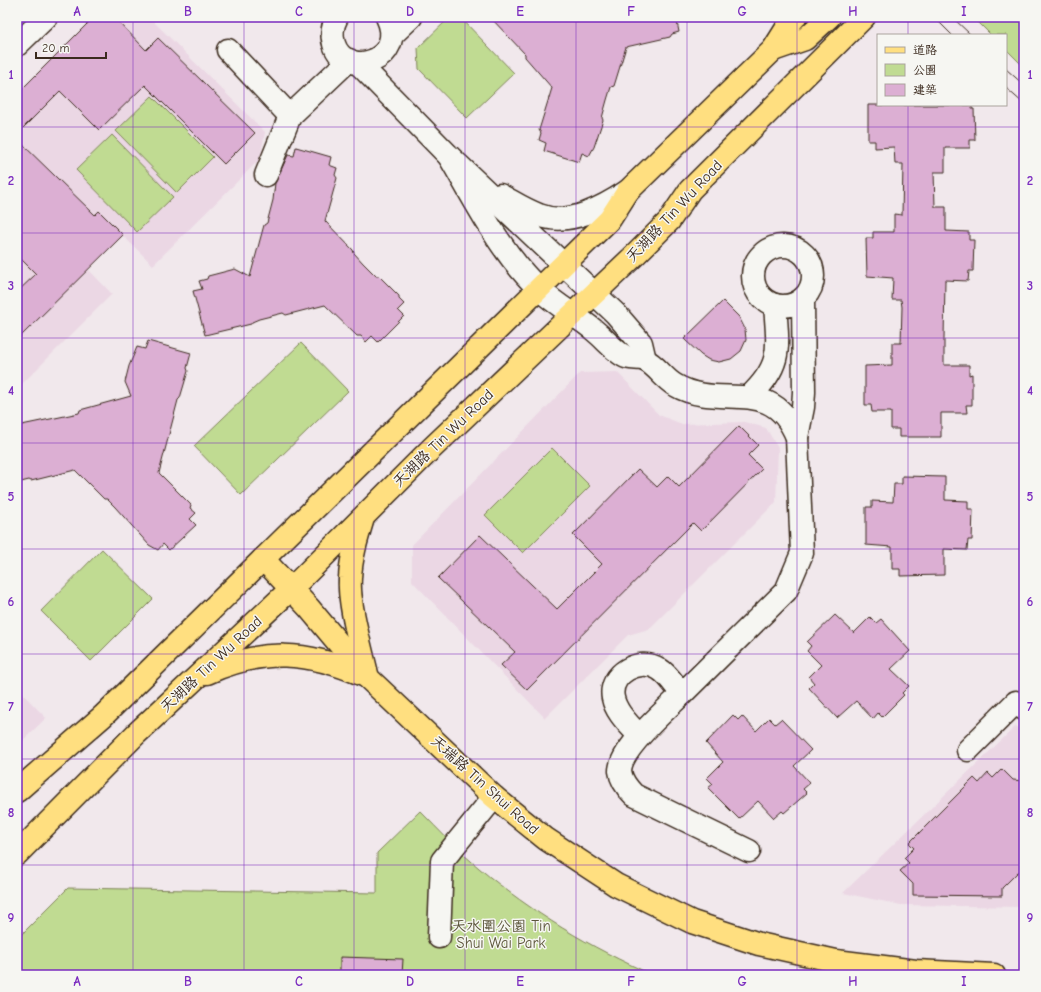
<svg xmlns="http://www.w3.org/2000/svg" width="1041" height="992" font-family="'Comic Neue','LXGW WenKai TC',sans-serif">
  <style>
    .built { fill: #ebd7e4 }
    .green { fill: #c0db92; stroke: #7e8258 }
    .building { fill: #dcafd3; stroke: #3b2a1e }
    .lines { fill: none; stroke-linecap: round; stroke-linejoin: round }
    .minor-casing { stroke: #3b2a1e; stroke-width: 25 }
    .major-casing { stroke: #3b2a1e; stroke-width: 25 }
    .minor { stroke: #f6f6f2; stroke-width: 22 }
    .major { stroke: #ffdf80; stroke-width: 22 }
    .tram { stroke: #3b2a1e; stroke-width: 1 }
    .grid { fill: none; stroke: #7b2cbf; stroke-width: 1; stroke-opacity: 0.55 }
    .labels { text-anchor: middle; stroke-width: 3; stroke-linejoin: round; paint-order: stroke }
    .street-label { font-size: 15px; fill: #3b2a1e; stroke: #f6f6f2 }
    .park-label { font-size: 15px; fill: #5c563b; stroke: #f6f6f2 }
    .neatline { fill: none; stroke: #7b2cbf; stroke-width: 1.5 }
    .grid-label { font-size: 13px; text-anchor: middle; font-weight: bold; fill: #7b2cbf }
  </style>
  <rect width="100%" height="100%" fill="#f1e8ec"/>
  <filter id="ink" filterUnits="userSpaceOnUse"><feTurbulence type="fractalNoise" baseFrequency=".025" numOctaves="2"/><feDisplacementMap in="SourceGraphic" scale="8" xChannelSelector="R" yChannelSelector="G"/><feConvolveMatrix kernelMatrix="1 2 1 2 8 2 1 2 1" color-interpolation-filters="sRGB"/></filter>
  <g filter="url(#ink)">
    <g class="built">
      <path d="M 94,17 L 149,17 L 265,132 L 260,159 L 153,265 L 122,235 L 88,269 L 112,294 L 17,389 L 17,94 Z"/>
      <path d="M 617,372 L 659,415 L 682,424 L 744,422 L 766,428 L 778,448 L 776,502 L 649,629 L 628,635 L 545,718 L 412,581 L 412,545 L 580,373 Z"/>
      <path d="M 17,688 L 46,718 L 17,746 Z"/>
      <path d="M 1016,726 L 1024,733 L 1024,907 L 901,905 L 843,893 Z"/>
    </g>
    <g class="green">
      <path d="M 450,17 L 460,17 L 514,73 L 467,118 L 419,69 L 418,48 Z"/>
      <path d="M 973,17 L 1024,17 L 1024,67 L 1006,49 L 1006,35 L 991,35 Z"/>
      <path d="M 152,96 L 213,157 L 177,193 L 116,131 Z"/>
      <path d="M 112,135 L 173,197 L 137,232 L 76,170 Z"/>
      <path d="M 301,343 L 348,391 L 241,495 L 194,446 Z"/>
      <path d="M 552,448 L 590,486 L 523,553 L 485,515 Z"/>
      <path d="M 102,549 L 153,599 L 91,661 L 41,611 Z"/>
      <path d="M 420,811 C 439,830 458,851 479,868 C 531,912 591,948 653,975 L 17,975 L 17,939 L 68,888 L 377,893 L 377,853 Z"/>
    </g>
    <g class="building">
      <path d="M 94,17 L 114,17 L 146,50 L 158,38 L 255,133 L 224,164 L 145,85 L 99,130 L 60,91 L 17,134 L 17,94 Z"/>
      <path d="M 490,17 L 676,17 L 679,32 L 672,34 L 670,37 L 626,47 L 614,86 L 611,87 L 607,100 L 602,118 L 603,120 L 594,147 L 589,156 L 582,153 L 579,162 L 544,151 L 546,143 L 539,140 L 541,133 L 539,130 L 552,88 L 525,57 L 525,54 Z"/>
      <path d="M 868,105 L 972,105 L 972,109 L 974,109 L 975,140 L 970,140 L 970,148 L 945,148 L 945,172 L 934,172 L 935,207 L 946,207 L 946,231 L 969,232 L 969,240 L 974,240 L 973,271 L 969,271 L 968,281 L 945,280 L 944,339 L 944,365 L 969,365 L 969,375 L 972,374 L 972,405 L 966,405 L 967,413 L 941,413 L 941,437 L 899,437 L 899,429 L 891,429 L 891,412 L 872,412 L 871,405 L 865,405 L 865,366 L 892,365 L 892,343 L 901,343 L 902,307 L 901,300 L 892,300 L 893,278 L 867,276 L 866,238 L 873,238 L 873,232 L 894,232 L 894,214 L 902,215 L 903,164 L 895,164 L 894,147 L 875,148 L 875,141 L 868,141 Z"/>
      <path d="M 17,139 L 95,215 L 99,211 L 123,235 L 17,340 L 17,292 L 36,274 L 17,255 Z"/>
      <path d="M 296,147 L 331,157 L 329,165 L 337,168 L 335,175 L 337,178 L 325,221 L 353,250 L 354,253 L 363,263 L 376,276 L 379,276 L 399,296 L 399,299 L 404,304 L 398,310 L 404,316 L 378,342 L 372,336 L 366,342 L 361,336 L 357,336 L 325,305 L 286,315 L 283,313 L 259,319 L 252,322 L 251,324 L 205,335 L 193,291 L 202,289 L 199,281 L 207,279 L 208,276 L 235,269 L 250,277 L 264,225 L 267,223 L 273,200 L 275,183 L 288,155 L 294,156 Z"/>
      <path d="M 723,301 L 739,317 L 745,329 L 746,340 L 741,351 L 731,359 L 719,362 L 709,360 L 701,355 L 684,339 Z"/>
      <path d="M 148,341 L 191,353 L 187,368 L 188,371 L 180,398 L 178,400 L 159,473 L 191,505 L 190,508 L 196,513 L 190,519 L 196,525 L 169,550 L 163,544 L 158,550 L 149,545 L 115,507 L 107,499 L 104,499 L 75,470 L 31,481 L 29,480 L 21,482 L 20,474 L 17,474 L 17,426 L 79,413 L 80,410 L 131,396 L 125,382 L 129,366 L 137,347 L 145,349 Z"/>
      <path d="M 739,426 L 758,445 L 748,455 L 762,469 L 701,531 L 693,523 L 527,690 L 501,665 L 515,652 L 438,578 L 480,535 L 557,609 L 602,564 L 573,535 L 638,469 L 657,487 L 668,476 L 679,487 Z"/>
      <path d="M 902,476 L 945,477 L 945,500 L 968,501 L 968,509 L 973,509 L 972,540 L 968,540 L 967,550 L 944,549 L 944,575 L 900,576 L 900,569 L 892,569 L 892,547 L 866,545 L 866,507 L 872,507 L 872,501 L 893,502 L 894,484 L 902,484 Z"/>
      <path d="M 835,615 L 854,633 L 870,617 L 876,623 L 881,619 L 910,651 L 891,669 L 909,686 L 902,693 L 904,695 L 882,717 L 878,713 L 873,719 L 856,701 L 837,718 L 809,688 L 814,683 L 809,677 L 821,665 L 807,651 L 811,646 L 807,642 Z"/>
      <path d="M 733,715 L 738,720 L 742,716 L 756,731 L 769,718 L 775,724 L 781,719 L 811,750 L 794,766 L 810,783 L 803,789 L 807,793 L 784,813 L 782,811 L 774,818 L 758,801 L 739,819 L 708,788 L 713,784 L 707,778 L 723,762 L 706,743 Z"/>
      <path d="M 1002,769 L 1013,780 L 1024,781 L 1024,872 L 1018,872 L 1002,888 L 1002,896 L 913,895 L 913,884 L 900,871 L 909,863 L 904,858 L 914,848 L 909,843 L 974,778 L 979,783 L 988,773 L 993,778 Z"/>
      <path d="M 340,957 L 403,959 L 402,975 L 340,975 Z"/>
    </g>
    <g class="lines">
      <g class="minor-casing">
        <g id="minor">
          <path d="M 337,17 C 332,26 331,34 334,44 C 346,81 408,60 387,17"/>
          <path d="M 392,35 L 411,17"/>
          <path d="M 17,45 L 46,17"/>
          <path d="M 228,50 L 290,116"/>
          <path d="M 358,63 L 449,156 L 616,314 L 641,343 L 645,360"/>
          <path d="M 449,156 C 476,202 500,252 539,289 C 556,305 577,316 595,331 C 605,339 613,350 624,356 C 630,360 639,357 645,360 C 656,365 664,379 675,385 C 721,412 771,373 797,437 L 802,553 L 786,591 L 682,694"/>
          <path d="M 266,175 L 290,116 L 349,60"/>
          <path d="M 500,195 C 513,202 525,210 539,215 C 569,227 604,207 628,191"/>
          <circle cx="783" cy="276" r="30"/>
          <path d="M 749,397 C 783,365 778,348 775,305"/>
          <path d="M 797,437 L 803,407 L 804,392 L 803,299"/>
          <path d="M 639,736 C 630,725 616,713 613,698 C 608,674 640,656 659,669 C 668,674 675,686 682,694 C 667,709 620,749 620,771 C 621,780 628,789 634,795 L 749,851"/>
          <path d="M 968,750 L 1016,702 L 1024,709"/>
          <path d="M 439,937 L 442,861 L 494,797"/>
        </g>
      </g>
      <g class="major-casing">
        <g id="major">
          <path d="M 773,50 L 805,39 L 829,17"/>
          <path d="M 363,518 C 357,538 351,557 350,578 C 348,603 361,648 367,674"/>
          <path d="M 263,559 L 309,608 L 367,677 L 494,797 L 546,839 L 616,885 L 692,922 L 759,944 L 836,961 L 916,971 L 994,975"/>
          <path d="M 207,673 C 263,648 307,651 363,675"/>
          <path d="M 17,791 L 103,716 L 610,219 L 628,191 L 773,50 L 790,23 L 795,17"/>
          <path d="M 17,854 L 136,734 L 291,589 L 431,449 L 636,254 L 669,221 L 690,190 L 864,17"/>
        </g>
      </g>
      <use href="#minor" class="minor"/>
      <use href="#major" class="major"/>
      <g class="tram">
        <path d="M 934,17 L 952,35"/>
        <path d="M 952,17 L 971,35"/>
        <path d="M 1006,69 L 1024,85"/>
        <path d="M 1006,88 L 1024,104"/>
      </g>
    </g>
  </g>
  <path class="grid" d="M 133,17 L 133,975M 244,17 L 244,975M 354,17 L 354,975M 465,17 L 465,975M 576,17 L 576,975M 687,17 L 687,975M 797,17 L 797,975M 908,17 L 908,35M 908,105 L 908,975M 17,127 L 1024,127M 17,233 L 1024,233M 17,338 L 1024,338M 17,443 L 1024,443M 17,549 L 1024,549M 17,654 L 1024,654M 17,759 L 1024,759M 17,865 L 1024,865"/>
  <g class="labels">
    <g class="street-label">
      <text transform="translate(674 211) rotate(-47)" y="5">天湖路 Tin Wu Road</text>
      <text transform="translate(443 438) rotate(-44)" y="5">天湖路 Tin Wu Road</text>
      <text transform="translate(211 664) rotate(-43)" y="5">天湖路 Tin Wu Road</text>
      <text transform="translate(485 785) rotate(42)" y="5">天瑞路 Tin Shui Road</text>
    </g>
    <g class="park-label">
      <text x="501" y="931">天水圍公園 Tin<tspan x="501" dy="17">Shui Wai Park</tspan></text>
    </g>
  </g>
  <rect width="1041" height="992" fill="none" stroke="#f6f6f2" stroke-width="44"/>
  <rect x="877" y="34" width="130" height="72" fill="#f6f6f2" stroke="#aba49d"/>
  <rect x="885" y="47" width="20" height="6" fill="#ffdf80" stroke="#aba49d"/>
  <text x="913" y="54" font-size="12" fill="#3b2a1e">道路</text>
  <rect x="885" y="64" width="20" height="12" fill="#c0db92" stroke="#aba49d"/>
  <text x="913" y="74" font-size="12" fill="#3b2a1e">公園</text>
  <rect x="885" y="84" width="20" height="12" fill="#dcafd3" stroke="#aba49d"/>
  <text x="913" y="94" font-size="12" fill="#3b2a1e">建築</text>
  <path d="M36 52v6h70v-6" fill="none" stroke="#3b2a1e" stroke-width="2"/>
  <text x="42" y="52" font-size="12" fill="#3b2a1e" stroke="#f6f6f2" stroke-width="3" paint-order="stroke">20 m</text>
  <rect x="22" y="22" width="997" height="948" class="neatline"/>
  <g class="grid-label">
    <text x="77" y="16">A</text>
    <text x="188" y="16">B</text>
    <text x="299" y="16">C</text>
    <text x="410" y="16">D</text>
    <text x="520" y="16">E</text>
    <text x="631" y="16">F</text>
    <text x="742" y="16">G</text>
    <text x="853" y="16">H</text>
    <text x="964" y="16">I</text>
    <text x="11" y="79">1</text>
    <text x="1030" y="79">1</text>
    <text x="11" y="185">2</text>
    <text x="1030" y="185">2</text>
    <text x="11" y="290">3</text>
    <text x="1030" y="290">3</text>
    <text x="11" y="395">4</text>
    <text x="1030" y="395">4</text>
    <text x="11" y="501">5</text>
    <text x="1030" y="501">5</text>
    <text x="11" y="606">6</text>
    <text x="1030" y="606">6</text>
    <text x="11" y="711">7</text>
    <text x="1030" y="711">7</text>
    <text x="11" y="817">8</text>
    <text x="1030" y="817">8</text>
    <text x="11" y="922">9</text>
    <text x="1030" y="922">9</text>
    <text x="77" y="986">A</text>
    <text x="188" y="986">B</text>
    <text x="299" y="986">C</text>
    <text x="410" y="986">D</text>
    <text x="520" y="986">E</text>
    <text x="631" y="986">F</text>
    <text x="742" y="986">G</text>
    <text x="853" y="986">H</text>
    <text x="964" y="986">I</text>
  </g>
</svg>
